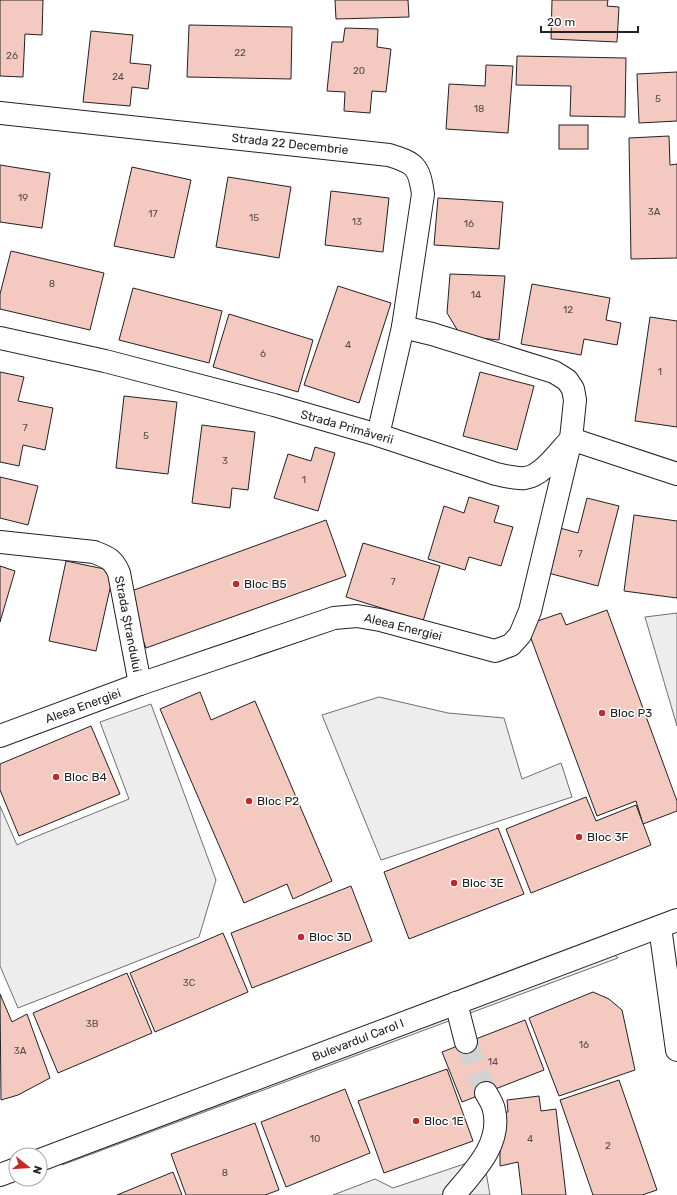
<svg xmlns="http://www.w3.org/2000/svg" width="677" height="1195" font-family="Rubik,sans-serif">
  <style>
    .parking { fill: #ededed; stroke: #6f6f6f }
    .building { fill: #f3c9c0; stroke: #222 }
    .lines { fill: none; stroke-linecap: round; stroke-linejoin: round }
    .minor-tunnel { stroke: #d3d3d3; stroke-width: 22; stroke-dasharray: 22 11; stroke-linecap: butt }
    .minor-casing { stroke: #222; stroke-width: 24 }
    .major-casing { stroke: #222; stroke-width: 24 }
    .minor { stroke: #fff; stroke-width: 22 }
    .major { stroke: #fff; stroke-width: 22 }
    .poi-dot { fill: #c62828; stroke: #fff; stroke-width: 1.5 }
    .labels { text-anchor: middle; stroke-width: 3; stroke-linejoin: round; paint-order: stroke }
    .number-label { font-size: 10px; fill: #564c4a }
    .street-label { font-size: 12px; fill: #222; stroke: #fff }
    .poi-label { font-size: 12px; fill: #222; stroke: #fff; text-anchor: start }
  </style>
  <rect width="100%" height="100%" fill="#fff"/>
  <g class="parking">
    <path d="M 677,613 L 677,726 L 645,617 Z"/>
    <path d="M 379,697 L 448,713 L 504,718 L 522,779 L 561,763 L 572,797 L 381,860 L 322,715 Z"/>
    <path d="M 151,704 L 216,880 L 199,937 L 18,1008 L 0,966 L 0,806 L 17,845 L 25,841 L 129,799 L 100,722 Z"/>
    <path d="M 606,947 L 618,958 L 62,1165 L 51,1155 Z"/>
    <path d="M 467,1163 L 486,1172 L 490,1195 L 333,1195 L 375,1179 L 393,1188 Z"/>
  </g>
  <g class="building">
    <path d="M 0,0 L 43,0 L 42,35 L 25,34 L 23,77 L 0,76 Z"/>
    <path d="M 335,0 L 408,0 L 409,17 L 336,19 Z"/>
    <path d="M 552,0 L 608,0 L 607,6 L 619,7 L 617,42 L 551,39 Z"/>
    <path d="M 189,25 L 292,27 L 291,79 L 187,77 Z"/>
    <path d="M 345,28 L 378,29 L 377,47 L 391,49 L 386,92 L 372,91 L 370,113 L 344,111 L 345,92 L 327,91 L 332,42 L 343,42 Z"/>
    <path d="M 91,31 L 133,35 L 130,63 L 151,65 L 148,89 L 132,87 L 130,106 L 83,102 Z"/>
    <path d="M 517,56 L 626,58 L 625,117 L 570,116 L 571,86 L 516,85 Z"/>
    <path d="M 486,65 L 513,66 L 508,133 L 446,129 L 449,84 L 485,86 Z"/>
    <path d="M 677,72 L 677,121 L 639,123 L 637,74 Z"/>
    <rect x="559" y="125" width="29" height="24"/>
    <path d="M 669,136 L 670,165 L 677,164 L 677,258 L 631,259 L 629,138 Z"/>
    <path d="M 0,165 L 50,173 L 42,228 L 0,222 Z"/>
    <path d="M 132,167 L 191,180 L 174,258 L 114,246 Z"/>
    <path d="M 228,177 L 291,187 L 279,258 L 216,247 Z"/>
    <path d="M 331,191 L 389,198 L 383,252 L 325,245 Z"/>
    <path d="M 438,198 L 503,202 L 499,249 L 434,245 Z"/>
    <path d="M 11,251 L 104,273 L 90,330 L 0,309 L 0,294 Z"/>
    <path d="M 450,274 L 505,276 L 499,340 L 461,336 L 447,313 Z"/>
    <path d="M 532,284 L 610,298 L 606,320 L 621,323 L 617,345 L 584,339 L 581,355 L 521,344 Z"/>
    <path d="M 338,286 L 391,303 L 359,403 L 304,385 Z"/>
    <path d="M 133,288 L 222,311 L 209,363 L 119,340 Z"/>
    <path d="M 229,314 L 313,340 L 298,392 L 213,367 Z"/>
    <path d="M 650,317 L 677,321 L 677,427 L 635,421 Z"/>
    <path d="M 0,372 L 24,377 L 18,401 L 53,408 L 45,450 L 23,445 L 19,466 L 0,462 Z"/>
    <path d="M 480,372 L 534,386 L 517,450 L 463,436 Z"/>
    <path d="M 124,396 L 177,402 L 168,474 L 116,468 Z"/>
    <path d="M 202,425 L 255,432 L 248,490 L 232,488 L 230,508 L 192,503 Z"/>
    <path d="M 315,447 L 335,453 L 318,511 L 274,498 L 288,454 L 311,461 Z"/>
    <path d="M 0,477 L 38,486 L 28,525 L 0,518 Z"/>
    <path d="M 469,497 L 499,506 L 494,522 L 513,527 L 501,566 L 469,557 L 465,570 L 428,559 L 444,506 L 464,513 Z"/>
    <path d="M 587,498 L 619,506 L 598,586 L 548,573 L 560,528 L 578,533 Z"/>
    <path d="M 634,515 L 677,521 L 677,598 L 624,591 Z"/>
    <path d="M 326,520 L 346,576 L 146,648 L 126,593 Z"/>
    <path d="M 363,543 L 440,566 L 423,621 L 346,597 Z"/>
    <path d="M 66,561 L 114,571 L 96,651 L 49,641 Z"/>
    <path d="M 0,566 L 15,571 L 0,622 Z"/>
    <path d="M 607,610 L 677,801 L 677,811 L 643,824 L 636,801 L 597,816 L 526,625 L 561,613 L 566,625 Z"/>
    <path d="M 200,692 L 211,720 L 255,701 L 332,881 L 293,899 L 287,884 L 244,903 L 160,709 Z"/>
    <path d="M 91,726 L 120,794 L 19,836 L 0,790 L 0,764 Z"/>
    <path d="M 586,797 L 596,821 L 636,805 L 651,845 L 531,893 L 506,829 Z"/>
    <path d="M 498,828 L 524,894 L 409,939 L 384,872 Z"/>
    <path d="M 351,886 L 372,941 L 252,988 L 231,933 Z"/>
    <path d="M 223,933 L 248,992 L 155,1032 L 130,973 Z"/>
    <path d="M 127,973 L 152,1033 L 58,1073 L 33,1013 Z"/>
    <path d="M 593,992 L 609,999 L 622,1010 L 635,1070 L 559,1096 L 529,1018 Z"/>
    <path d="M 0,994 L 12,1022 L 27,1014 L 50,1078 L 18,1095 L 1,1100 Z"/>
    <path d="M 525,1020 L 544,1070 L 462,1102 L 442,1052 Z"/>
    <path d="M 447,1069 L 473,1141 L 384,1173 L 358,1101 Z"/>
    <path d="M 619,1080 L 657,1190 L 642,1195 L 593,1195 L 560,1100 Z"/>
    <path d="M 345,1089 L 370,1153 L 286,1187 L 261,1122 Z"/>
    <path d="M 539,1096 L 541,1111 L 556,1109 L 566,1195 L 522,1195 L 518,1162 L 500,1166 L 500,1113 L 508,1112 L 507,1100 Z"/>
    <path d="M 255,1123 L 279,1190 L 265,1195 L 186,1195 L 171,1154 Z"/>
    <path d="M 173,1172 L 182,1195 L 117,1195 Z"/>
  </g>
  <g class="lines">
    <path class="minor-tunnel" d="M 466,1042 L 486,1093"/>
    <g class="minor-casing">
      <g id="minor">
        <path d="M 0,113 L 389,155 C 415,163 419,166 423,194 L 403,327 L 378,435"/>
        <path d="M 0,338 L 105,361 L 274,405 L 378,435 L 496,474 C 506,476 515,479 525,478 C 542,476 559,452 570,440"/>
        <path d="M 571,439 L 677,474"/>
        <path d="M 0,542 L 94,552 C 107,557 113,559 119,573 L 140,684"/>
        <path d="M 0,736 L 140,684 L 334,618 L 357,616 L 380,620 L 495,651 L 511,645 L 520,635 L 530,611 L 571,439 L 575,400 L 573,389 L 567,380 L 554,372 L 432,334 L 403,327"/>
        <path d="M 660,927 L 677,1050"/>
        <path d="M 456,1003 L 466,1042"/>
        <path d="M 454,1195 C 474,1171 502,1144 494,1110 C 493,1104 489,1098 486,1093"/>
      </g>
    </g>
    <g class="major-casing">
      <g id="major">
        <path d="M 40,1160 L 677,920"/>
        <path d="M 0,1175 L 16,1169"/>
      </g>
    </g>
    <use href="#minor" class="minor"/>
    <use href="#major" class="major"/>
  </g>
  <g class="poi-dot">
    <circle cx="236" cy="584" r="4"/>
    <circle cx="602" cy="713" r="4"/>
    <circle cx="56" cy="777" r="4"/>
    <circle cx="249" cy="801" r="4"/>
    <circle cx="579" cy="837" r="4"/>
    <circle cx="454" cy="883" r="4"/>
    <circle cx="301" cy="937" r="4"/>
    <circle cx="416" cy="1121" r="4"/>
  </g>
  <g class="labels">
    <g class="number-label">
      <text x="240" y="56">22</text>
      <text x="12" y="59">26</text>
      <text x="359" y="74">20</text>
      <text x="118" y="80">24</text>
      <text x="658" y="102">5</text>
      <text x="479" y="112">18</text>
      <text x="23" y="201">19</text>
      <text x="654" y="215">3A</text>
      <text x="153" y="217">17</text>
      <text x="254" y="221">15</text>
      <text x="357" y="225">13</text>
      <text x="469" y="227">16</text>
      <text x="52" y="287">8</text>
      <text x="476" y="298">14</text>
      <text x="568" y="313">12</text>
      <text x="348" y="348">4</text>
      <text x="263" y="357">6</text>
      <text x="660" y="375">1</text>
      <text x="25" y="431">7</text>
      <text x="146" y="439">5</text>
      <text x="225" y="464">3</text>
      <text x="304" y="483">1</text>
      <text x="580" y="557">7</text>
      <text x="393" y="585">7</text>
      <text x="189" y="986">3C</text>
      <text x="92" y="1027">3B</text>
      <text x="584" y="1048">16</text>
      <text x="20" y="1054">3A</text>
      <text x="493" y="1065">14</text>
      <text x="315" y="1142">10</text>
      <text x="530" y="1142">4</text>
      <text x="608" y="1149">2</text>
      <text x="225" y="1176">8</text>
    </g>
    <g class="street-label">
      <text transform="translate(290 144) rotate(6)" y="4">Strada 22 Decembrie</text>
      <text transform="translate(347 427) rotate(16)" y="4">Strada Primăverii</text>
      <text transform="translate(128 624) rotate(79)" y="4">Strada Ștrandului</text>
      <text transform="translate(403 627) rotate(14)" y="4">Aleea Energiei</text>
      <text transform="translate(83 706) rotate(-20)" y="4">Aleea Energiei</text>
      <text transform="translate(358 1040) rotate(-21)" y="4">Bulevardul Carol I</text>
    </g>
    <g class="poi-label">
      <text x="244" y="588">Bloc B5</text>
      <text x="610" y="717">Bloc P3</text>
      <text x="64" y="781">Bloc B4</text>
      <text x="257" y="805">Bloc P2</text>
      <text x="587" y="841">Bloc 3F</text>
      <text x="462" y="887">Bloc 3E</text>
      <text x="309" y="941">Bloc 3D</text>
      <text x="424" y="1125">Bloc 1E</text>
    </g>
  </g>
  <g transform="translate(28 1167) rotate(107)"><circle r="19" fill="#ffffff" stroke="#a7a7a7"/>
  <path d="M0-3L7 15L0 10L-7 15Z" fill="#c62828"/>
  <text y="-6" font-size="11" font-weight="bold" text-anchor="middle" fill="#222222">N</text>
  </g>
  <path d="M541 26v6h97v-6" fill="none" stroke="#222222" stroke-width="2"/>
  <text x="547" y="26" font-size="12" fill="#222222" stroke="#ffffff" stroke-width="3" paint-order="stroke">20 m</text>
</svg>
